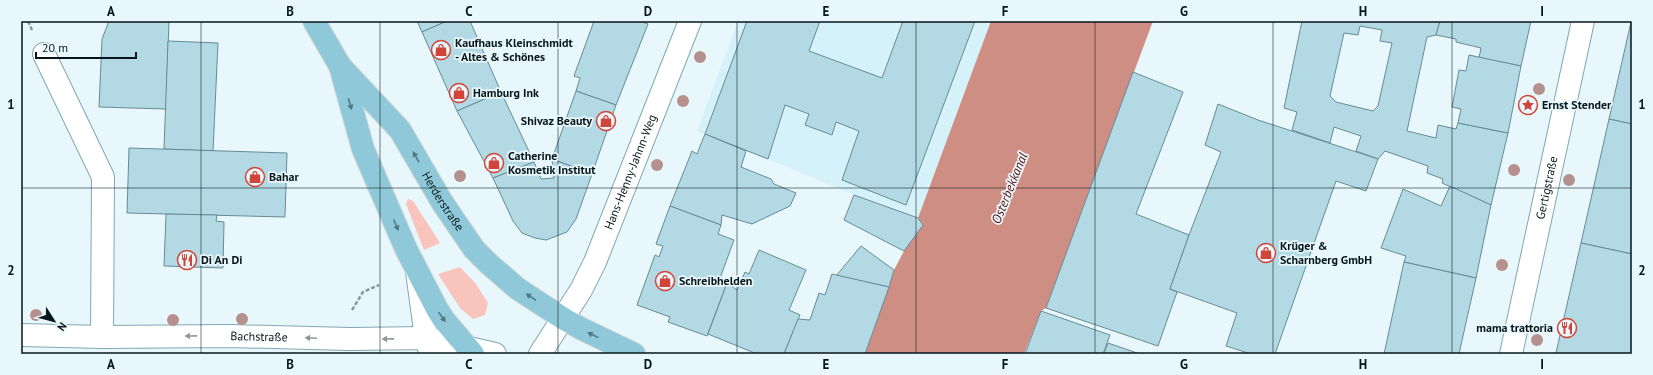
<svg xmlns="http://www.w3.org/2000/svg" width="1653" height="375" font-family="'PT Sans',sans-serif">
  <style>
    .built { fill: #d5f1fa }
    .green { fill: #f9c4bb }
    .water { fill: #cf8e84 }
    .building { fill: #b2d9e4; stroke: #678b96; fill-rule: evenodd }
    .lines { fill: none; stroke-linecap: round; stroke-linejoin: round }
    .minor-casing { stroke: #81a7b2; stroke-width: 24 }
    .major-casing { stroke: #d2d5d6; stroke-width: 24 }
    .path { stroke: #89989d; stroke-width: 2.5; stroke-dasharray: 4 2; stroke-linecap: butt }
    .minor { stroke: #fff; stroke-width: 22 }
    .major { stroke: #8fc9d9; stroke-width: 22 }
    .tree { fill: #b5908d }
    .oneway { fill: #527883 }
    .oneway2 { fill: #8f9698 }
    .grid { fill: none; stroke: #07161a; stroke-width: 1; stroke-opacity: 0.55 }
    .labels { text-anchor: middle; stroke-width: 3.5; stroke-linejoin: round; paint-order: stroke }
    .poi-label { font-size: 12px; font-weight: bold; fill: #07161a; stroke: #e8f7fc; text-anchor: start }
    .street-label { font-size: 12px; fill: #07161a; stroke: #e8f7fc }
    .water-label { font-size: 13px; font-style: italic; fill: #5a0b08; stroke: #e8f7fc }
    .neatline { fill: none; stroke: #07161a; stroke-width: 1.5 }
    .grid-label { font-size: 13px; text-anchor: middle; font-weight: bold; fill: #07161a }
  </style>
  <rect width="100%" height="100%" fill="#e8f7fc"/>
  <path class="built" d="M 738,21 L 991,21 L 918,218 L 854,195 L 768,159 L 697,131 Z"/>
  <g class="green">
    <path d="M 408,199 L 413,201 L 440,243 L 424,250 L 406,204 Z"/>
    <path d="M 460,267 L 476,284 L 488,303 L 485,315 L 473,319 L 460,308 L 438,274 Z"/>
  </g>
  <path class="water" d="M 991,21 L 1153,21 L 1046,308 L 1041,311 L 1024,354 L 865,354 L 894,270 L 904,251 L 923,225 L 918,218 Z"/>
  <g class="building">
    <path d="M 109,21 L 169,21 L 166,109 L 99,107 L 102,39 Z"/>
    <path d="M 417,21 L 447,21 L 422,32 Z"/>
    <path d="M 447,21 L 470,21 L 501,92 L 457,111 L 422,32 Z"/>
    <path d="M 594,21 L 639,21 L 648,24 L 616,105 L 576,91 L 580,78 L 574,76 Z"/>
    <path d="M 747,21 L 820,21 L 809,51 L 882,78 L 903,21 L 975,21 L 906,205 L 842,180 L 859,131 L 836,122 L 832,135 L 805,125 L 809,114 L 785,105 L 768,159 L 705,134 Z"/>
    <path d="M 1302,21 L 1440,21 L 1436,35 L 1427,37 L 1407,131 L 1436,138 L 1438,125 L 1456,129 L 1458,123 L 1508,133 L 1491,205 L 1442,183 L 1443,179 L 1427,173 L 1428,166 L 1385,151 L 1378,159 L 1356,151 L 1361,136 L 1334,127 L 1330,143 L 1292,130 L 1297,112 L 1284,108 ZM 1360,26 L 1382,30 L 1380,41 L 1392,43 L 1378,106 L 1373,111 L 1336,102 L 1330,96 L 1344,33 L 1358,35 Z"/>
    <path d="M 1440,21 L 1531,21 L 1521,66 L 1479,58 L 1481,48 L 1456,42 L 1456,39 L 1436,35 Z"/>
    <path d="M 1631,22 L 1632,23 L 1632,124 L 1609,119 Z"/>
    <path d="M 168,41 L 218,43 L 213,151 L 164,149 Z"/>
    <path d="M 1469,55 L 1521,66 L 1508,133 L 1458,123 L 1461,109 L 1452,107 L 1459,70 L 1466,71 Z"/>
    <path d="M 1133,72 L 1183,92 L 1136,214 L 1189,235 L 1170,289 L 1177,292 L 1158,346 L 1046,308 Z"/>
    <path d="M 576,91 L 616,105 L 592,174 L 552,159 Z"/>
    <path d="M 501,92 L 534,162 L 493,178 L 457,111 Z"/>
    <path d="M 1218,104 L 1258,120 L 1378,159 L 1366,191 L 1336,181 L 1275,354 L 1251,354 L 1226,346 L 1237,313 L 1170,289 L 1189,235 L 1221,152 L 1205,145 Z"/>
    <path d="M 1609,119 L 1632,124 L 1632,254 L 1581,243 Z"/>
    <path d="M 705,134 L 746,151 L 741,167 L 771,179 L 774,184 L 796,193 L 790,206 L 752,224 L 722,215 L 721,225 L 670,206 L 692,151 L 697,154 Z"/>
    <path d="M 129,148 L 287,153 L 285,217 L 127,213 Z"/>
    <path d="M 552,159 L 592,174 L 576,219 L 567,232 L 546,240 L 535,238 L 522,233 L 513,221 L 493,178 L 534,162 L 541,179 L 554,178 Z"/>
    <path d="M 1450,186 L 1491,205 L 1476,278 L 1404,262 L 1406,256 L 1381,248 L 1403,189 L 1441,206 Z"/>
    <path d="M 854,195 L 918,218 L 923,225 L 904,251 L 844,220 Z"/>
    <path d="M 670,206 L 721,225 L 718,234 L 734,240 L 719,281 L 727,283 L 707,336 L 668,322 L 670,317 L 637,305 L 655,255 L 659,257 L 663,246 L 656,244 Z"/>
    <path d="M 166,214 L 217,215 L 216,221 L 224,222 L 223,268 L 164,266 Z"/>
    <path d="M 1581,243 L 1632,254 L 1632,354 L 1559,354 L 1556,353 Z"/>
    <path d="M 861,246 L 894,270 L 889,287 L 836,276 Z"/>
    <path d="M 759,250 L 806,270 L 789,310 L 800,315 L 784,354 L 757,354 L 708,334 L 727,283 L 737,290 L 745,272 L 749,274 Z"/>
    <path d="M 1404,262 L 1476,278 L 1459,354 L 1384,354 Z"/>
    <path d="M 832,274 L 889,287 L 865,354 L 784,354 L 798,319 L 810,320 L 819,293 L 825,295 Z"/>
    <path d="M 1041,311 L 1110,335 L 1103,354 L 1025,354 Z"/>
    <path d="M 1108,343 L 1140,354 L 1104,354 Z"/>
  </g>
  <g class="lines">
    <g class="minor-casing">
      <g id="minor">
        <path d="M 44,54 L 103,177 L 102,337"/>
        <path d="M 417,272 L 426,338 L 430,352"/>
        <path id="s1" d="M 21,335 L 102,337 L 230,336 L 350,339 L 426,338 L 495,354"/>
        <path id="s2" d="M 540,354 L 581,290 L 595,262 L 690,21"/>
        <path id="s3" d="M 1511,354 L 1583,21"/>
      </g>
    </g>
    <g class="major-casing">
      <g id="major">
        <path d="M 314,21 L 340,66 L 363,149 L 406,249 L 437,309 L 444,320 L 473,354"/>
        <path id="s4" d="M 340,66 L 400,130 L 442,202 L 474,249 L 489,264 L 518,289 L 564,319 L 582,329 L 634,354"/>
      </g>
    </g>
    <g class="path">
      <path d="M 28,21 L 32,30"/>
      <path d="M 352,310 L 363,292 L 379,285"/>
    </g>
    <use href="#minor" class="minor"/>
    <use href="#major" class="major"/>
  </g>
  <g class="tree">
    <circle cx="700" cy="57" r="6"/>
    <circle cx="1539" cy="89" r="6"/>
    <circle cx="683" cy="101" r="6"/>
    <circle cx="657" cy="165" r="6"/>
    <circle cx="1514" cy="170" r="6"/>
    <circle cx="460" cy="176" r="6"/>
    <circle cx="1569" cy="180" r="6"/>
    <circle cx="1502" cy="265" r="6"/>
    <circle cx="36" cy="315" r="6"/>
    <circle cx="242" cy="319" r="6"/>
    <circle cx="173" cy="320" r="6"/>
    <circle cx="1537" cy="340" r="6"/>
  </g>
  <defs><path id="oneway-solid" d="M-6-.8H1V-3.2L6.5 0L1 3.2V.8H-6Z"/></defs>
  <g class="oneway">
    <use href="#oneway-solid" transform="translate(350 104) rotate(74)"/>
    <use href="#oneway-solid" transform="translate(416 157) rotate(-120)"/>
    <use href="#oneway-solid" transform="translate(396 225) rotate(67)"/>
    <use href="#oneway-solid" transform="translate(531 297) rotate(-146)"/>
    <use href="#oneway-solid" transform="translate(442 317) rotate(55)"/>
    <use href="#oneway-solid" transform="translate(593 335) rotate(-154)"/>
  </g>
  <g class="oneway2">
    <use href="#oneway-solid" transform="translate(191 336) rotate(179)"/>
    <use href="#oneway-solid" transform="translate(311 338) rotate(-178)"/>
    <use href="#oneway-solid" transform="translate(388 339) rotate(179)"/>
  </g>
  <path class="grid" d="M 201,21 L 201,354M 380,21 L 380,354M 558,21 L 558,354M 737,21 L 737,354M 916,21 L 916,354M 1095,21 L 1095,354M 1273,21 L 1273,354M 1452,21 L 1452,354M 21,188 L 1632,188"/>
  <defs>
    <g id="shop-ring" transform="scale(1)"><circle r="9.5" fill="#e8f7fc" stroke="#d14438" stroke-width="1.5"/><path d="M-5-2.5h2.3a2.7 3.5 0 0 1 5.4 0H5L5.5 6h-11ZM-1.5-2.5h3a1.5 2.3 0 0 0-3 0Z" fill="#d14438"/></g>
    <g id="sight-ring" transform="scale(1)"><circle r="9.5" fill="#e8f7fc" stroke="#d14438" stroke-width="1.5"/><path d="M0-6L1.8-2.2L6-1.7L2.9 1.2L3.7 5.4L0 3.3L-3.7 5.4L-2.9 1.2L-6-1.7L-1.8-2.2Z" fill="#d14438"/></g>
    <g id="restaurant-ring" transform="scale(1)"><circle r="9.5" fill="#e8f7fc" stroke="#d14438" stroke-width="1.5"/><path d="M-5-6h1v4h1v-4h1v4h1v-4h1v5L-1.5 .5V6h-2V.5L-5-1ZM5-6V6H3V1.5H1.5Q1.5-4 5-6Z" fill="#d14438"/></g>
  </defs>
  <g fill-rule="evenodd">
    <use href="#shop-ring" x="441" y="50"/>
    <use href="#shop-ring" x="459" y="93"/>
    <use href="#sight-ring" x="1528" y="105"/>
    <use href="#shop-ring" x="606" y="121"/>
    <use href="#shop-ring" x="494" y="163"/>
    <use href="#shop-ring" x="255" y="177"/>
    <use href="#shop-ring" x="1266" y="253"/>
    <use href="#restaurant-ring" x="187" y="260"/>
    <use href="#shop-ring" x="665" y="281"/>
    <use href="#restaurant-ring" x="1567" y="328"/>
  </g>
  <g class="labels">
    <g class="poi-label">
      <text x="455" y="47">Kaufhaus Kleinschmidt<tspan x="455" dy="14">- Altes &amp; Schönes</tspan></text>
      <text x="473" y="97">Hamburg Ink</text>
      <text x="1542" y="109">Ernst Stender</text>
      <text x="592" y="125" text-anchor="end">Shivaz Beauty</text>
      <text x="508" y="160">Catherine<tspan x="508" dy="14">Kosmetik Institut</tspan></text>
      <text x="269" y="181">Bahar</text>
      <text x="1280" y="250">Krüger &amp;<tspan x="1280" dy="14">Scharnberg GmbH</tspan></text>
      <text x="201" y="264">Di An Di</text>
      <text x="679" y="285">Schreibhelden</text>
      <text x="1553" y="332" text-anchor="end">mama trattoria</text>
    </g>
    <g class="street-label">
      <text dy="4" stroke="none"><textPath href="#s2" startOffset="204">Hans-Henny-Jahnn-Weg</textPath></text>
      <text dy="4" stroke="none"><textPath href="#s3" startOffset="170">Gertigstraße</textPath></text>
      <text dy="4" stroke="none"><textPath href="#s4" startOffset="171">Herderstraße</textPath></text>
      <text dy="4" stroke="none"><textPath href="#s1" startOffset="238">Bachstraße</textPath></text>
    </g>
    <g class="water-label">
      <text transform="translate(1009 188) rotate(-68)" y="5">Osterbekkanal</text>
    </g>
  </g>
  <rect width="1653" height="375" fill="none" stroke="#e8f7fc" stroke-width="44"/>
  <g transform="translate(54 321) rotate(126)" stroke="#e8f7fc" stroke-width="3" paint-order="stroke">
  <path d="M0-3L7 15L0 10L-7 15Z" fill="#07161a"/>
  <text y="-6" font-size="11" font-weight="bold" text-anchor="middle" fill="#07161a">N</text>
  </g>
  <path d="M36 52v6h100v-6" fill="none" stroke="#07161a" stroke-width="2"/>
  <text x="42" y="52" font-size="12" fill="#07161a" stroke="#e8f7fc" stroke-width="3" paint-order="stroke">20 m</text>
  <rect x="22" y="22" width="1609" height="331" class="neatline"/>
  <g class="grid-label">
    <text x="111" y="16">A</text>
    <text x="290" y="16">B</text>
    <text x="469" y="16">C</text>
    <text x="648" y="16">D</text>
    <text x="826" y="16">E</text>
    <text x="1005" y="16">F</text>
    <text x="1184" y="16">G</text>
    <text x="1363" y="16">H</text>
    <text x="1542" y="16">I</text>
    <text x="11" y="109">1</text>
    <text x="1642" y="109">1</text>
    <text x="11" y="275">2</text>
    <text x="1642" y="275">2</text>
    <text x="111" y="369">A</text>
    <text x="290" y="369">B</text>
    <text x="469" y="369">C</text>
    <text x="648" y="369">D</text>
    <text x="826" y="369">E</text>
    <text x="1005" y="369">F</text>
    <text x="1184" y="369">G</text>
    <text x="1363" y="369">H</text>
    <text x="1542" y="369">I</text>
  </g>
</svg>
